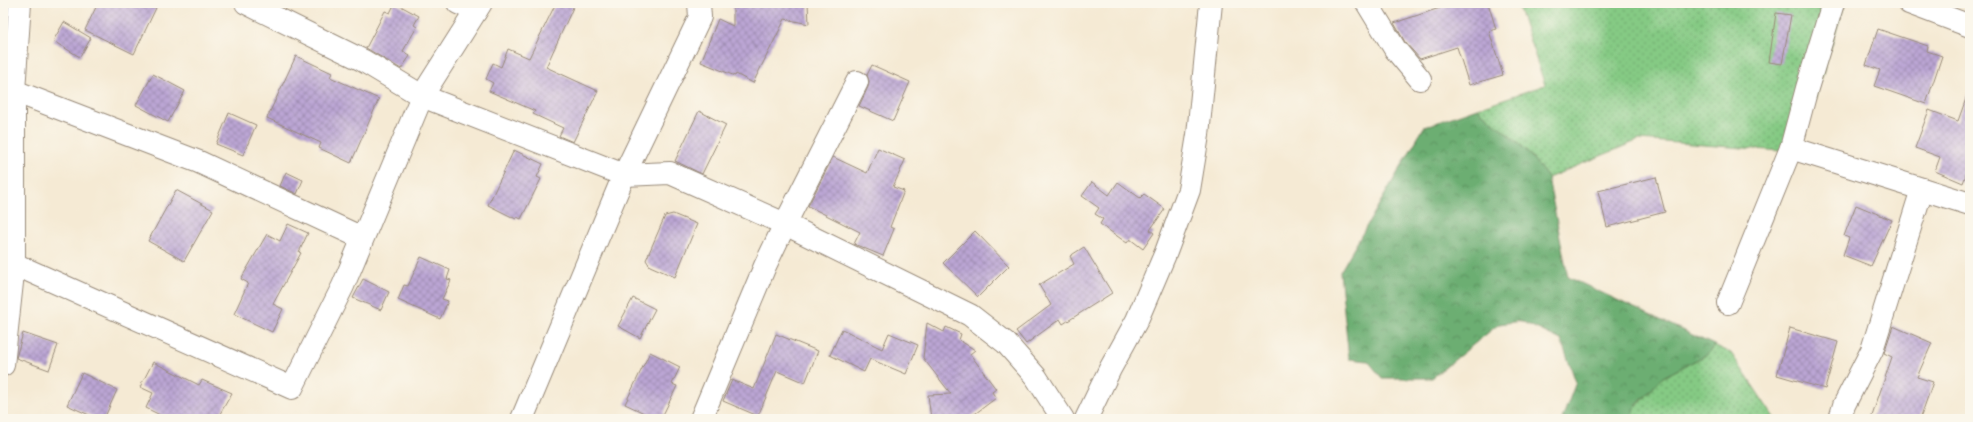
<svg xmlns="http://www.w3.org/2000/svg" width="1973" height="422" font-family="'Playpen Sans',sans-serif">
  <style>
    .grass { fill: url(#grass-dots); stroke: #607a51 }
    .forest { fill: url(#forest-crowns); stroke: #546c48 }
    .building { fill: url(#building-cross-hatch) }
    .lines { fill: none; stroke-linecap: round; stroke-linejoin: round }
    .minor-casing { stroke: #988a79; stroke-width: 24 }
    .minor { stroke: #fff; stroke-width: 22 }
  </style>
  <defs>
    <pattern id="grass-dots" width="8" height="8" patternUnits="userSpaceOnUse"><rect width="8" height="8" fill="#85ca84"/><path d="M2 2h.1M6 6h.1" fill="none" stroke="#6ea46b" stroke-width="1.8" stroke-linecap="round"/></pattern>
    <pattern id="forest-crowns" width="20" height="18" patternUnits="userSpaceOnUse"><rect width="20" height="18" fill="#6cae72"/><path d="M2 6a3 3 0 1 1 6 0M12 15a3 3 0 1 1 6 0" fill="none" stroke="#5a8e5d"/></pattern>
    <pattern id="building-cross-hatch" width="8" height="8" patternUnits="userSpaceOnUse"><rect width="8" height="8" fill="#bba6d4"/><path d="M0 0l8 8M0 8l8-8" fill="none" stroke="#9987ab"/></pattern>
  </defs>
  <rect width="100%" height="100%" fill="#fbf7ec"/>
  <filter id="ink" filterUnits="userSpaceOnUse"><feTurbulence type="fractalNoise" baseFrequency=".025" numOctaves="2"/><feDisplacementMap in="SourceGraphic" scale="8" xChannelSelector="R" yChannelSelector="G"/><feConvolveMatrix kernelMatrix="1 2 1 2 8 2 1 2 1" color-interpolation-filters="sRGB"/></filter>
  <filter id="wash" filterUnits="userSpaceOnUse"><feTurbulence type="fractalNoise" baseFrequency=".012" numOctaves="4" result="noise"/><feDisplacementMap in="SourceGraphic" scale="16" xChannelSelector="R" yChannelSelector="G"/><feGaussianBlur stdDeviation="0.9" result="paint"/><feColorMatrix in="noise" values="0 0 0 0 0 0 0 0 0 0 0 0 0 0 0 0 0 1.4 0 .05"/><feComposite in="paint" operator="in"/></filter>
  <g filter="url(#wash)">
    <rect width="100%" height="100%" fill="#f5ead4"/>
    <g class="grass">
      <path d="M 1517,3 L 1845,3 L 1816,96 L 1795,152 L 1639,140 L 1548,178 L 1526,150 L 1477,108 L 1545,85 Z"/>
      <path d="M 1714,345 L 1731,353 L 1775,419 L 1632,419 L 1635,408 L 1663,377 L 1708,354 Z"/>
    </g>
    <path class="forest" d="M 1477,108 L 1526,150 L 1548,178 L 1568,277 L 1714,345 L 1708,354 L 1663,377 L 1635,407 L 1632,419 L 1562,419 L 1576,382 L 1561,340 L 1521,321 L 1499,324 L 1432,378 L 1382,378 L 1368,361 L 1349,359 L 1340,272 L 1424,127 Z"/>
    <g id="blocks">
      <g class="building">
        <path d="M 98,3 L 145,3 L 156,8 L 134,54 L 85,30 Z"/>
        <path d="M 395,3 L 419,16 L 414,25 L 417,27 L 403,51 L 410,56 L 401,69 L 366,48 L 385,11 L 390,13 Z"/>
        <path d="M 556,3 L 575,3 L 546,67 L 598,91 L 573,142 L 559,136 L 563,128 L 533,114 L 535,111 L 489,91 L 493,83 L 486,79 L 493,63 L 501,67 L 508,49 L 529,58 Z"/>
        <path d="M 733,3 L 808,3 L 809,24 L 785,19 L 753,83 L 736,74 L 735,76 L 701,62 L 718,19 L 733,26 Z"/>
        <path d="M 1455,3 L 1488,3 L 1496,29 L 1489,31 L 1503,75 L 1469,85 L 1457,47 L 1420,59 L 1405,42 L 1394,23 Z"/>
        <path d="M 1776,13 L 1791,15 L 1782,64 L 1769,62 Z"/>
        <path d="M 64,22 L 91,38 L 80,57 L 53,41 Z"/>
        <path d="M 1878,29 L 1928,46 L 1927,51 L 1942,56 L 1926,104 L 1874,86 L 1880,70 L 1866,65 Z"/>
        <path d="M 296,56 L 332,73 L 330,77 L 379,99 L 351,163 L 319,148 L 321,143 L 267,118 Z"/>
        <path d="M 872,65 L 910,82 L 893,121 L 859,106 L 868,87 L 869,81 L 867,75 Z"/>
        <path d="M 153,74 L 185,91 L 168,122 L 136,105 Z"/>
        <path d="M 1968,93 L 1970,93 L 1970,164 L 1963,183 L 1935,171 L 1940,157 L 1915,148 L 1929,110 L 1958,121 Z"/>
        <path d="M 699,111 L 726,125 L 702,174 L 675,161 Z"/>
        <path d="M 229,113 L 256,125 L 243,155 L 216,144 Z"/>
        <path d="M 878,148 L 905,160 L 893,187 L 904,191 L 890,227 L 894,229 L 883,256 L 854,244 L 860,232 L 808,206 L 833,157 L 867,173 Z"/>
        <path d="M 514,150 L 543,164 L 537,177 L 541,179 L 521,219 L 517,217 L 516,219 L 488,205 Z"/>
        <path d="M 286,172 L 303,180 L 297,194 L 280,186 Z"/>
        <path d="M 1656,177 L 1665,212 L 1607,227 L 1598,191 Z"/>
        <path d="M 1092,182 L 1109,195 L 1118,182 L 1140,198 L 1144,194 L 1165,209 L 1150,230 L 1154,233 L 1143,249 L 1130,239 L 1127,243 L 1100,224 L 1103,219 L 1095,214 L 1099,208 L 1082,196 Z"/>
        <path d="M 176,190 L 213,210 L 184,261 L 148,241 Z"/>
        <path d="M 1856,205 L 1892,220 L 1871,266 L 1843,255 L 1849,238 L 1844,236 Z"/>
        <path d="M 673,214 L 697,224 L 675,277 L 650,266 L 646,260 L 665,216 Z"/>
        <path d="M 288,224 L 308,233 L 299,252 L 301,253 L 273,304 L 283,309 L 272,332 L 234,314 L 248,283 L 241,279 L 267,234 L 280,241 Z"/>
        <path d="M 975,231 L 1009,266 L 978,297 L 943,263 Z"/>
        <path d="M 1084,247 L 1112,293 L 1063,324 L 1060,319 L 1026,344 L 1016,331 L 1051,305 L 1039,285 L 1074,264 L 1070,256 Z"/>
        <path d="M 421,257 L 450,270 L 447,279 L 451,280 L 442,299 L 448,301 L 440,319 L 398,300 L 404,285 L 408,286 Z"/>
        <path d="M 363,279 L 389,292 L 381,310 L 353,298 Z"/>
        <path d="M 633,298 L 655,309 L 640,338 L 618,326 Z"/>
        <path d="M 927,323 L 944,332 L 946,327 L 961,334 L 959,340 L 975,350 L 970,354 L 996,389 L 992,392 L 996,398 L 968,419 L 931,419 L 928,395 L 951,394 L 923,358 Z"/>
        <path d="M 1893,326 L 1932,343 L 1917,377 L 1933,382 L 1920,419 L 1871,419 L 1892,357 L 1884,353 Z"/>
        <path d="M 1790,328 L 1838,342 L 1825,389 L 1777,375 Z"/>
        <path d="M 842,329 L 882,349 L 889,333 L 918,345 L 906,374 L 870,359 L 864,372 L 830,355 Z"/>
        <path d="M 23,333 L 58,345 L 49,370 L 16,358 Z"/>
        <path d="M 776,334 L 818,351 L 805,383 L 777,371 L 758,416 L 723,401 L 732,380 L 754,389 Z"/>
        <path d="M 650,352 L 680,367 L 672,384 L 677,386 L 661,419 L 657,419 L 625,404 Z"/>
        <path d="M 153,362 L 199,385 L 202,380 L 232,393 L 217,419 L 168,419 L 146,408 L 153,393 L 140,387 Z"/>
        <path d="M 82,373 L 117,390 L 104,419 L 98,419 L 67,405 Z"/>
      </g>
    </g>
  </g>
  <g filter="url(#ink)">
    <use href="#blocks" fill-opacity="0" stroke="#988a79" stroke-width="1"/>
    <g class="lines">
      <g class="minor-casing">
        <g id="minor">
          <path d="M 246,3 L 362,60 L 422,96 L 624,175 L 670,173 L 785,224 L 857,82"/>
          <path d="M 458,3 L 476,11"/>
          <path d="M 1367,3 L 1395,49 L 1420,79"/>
          <path d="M 1909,3 L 1970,26"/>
          <path d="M 14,91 L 199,162 L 362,238"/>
          <path d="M 1791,148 L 1970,204"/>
          <path d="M 14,264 L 292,388 L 343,286 L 422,96 L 481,3"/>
          <path d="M 1728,303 L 1791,148 L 1807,88 L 1833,3"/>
          <path d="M 3,365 L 14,264 L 14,91 L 20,3"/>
          <path d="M 522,419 L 624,175 L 700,17 L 699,3"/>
          <path d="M 701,419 L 765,266 L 785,224 L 970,315 L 1006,343 L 1036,377 L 1063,419"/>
          <path d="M 1086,419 L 1110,369 L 1137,320 L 1166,252 L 1189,190 L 1198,135 L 1211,3"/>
          <path d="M 1840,419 L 1844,405 L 1872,350 L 1922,189"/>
        </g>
      </g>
      <use href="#minor" class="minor"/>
    </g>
  </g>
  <rect width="1973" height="422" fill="none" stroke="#fbf7ec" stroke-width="16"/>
</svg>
